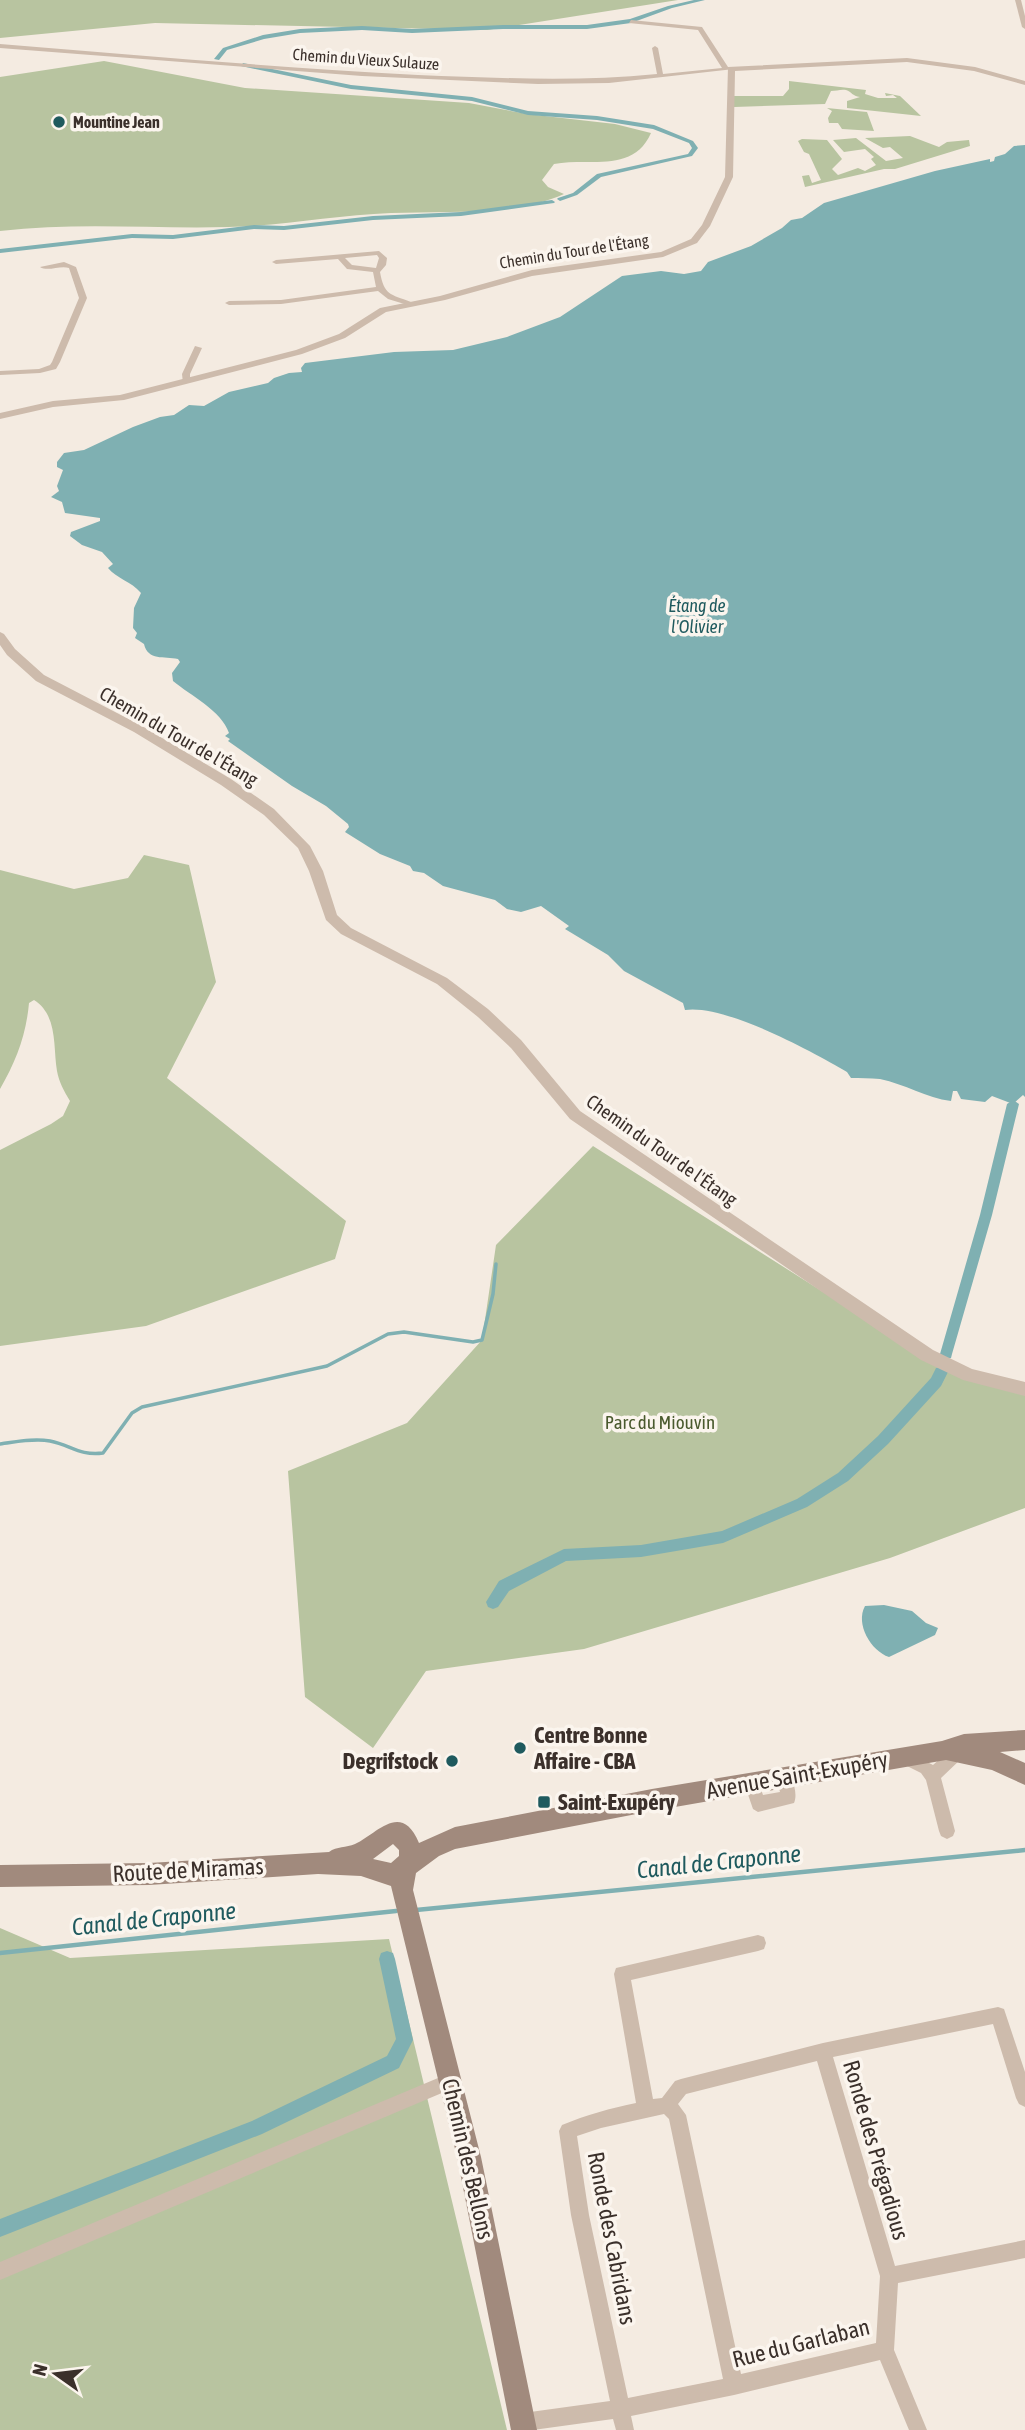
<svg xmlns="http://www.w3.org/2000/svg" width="1025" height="2430" font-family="'Asap Condensed',sans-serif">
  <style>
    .green { fill: #b8c4a0 }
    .water { fill: #7fb0b2 }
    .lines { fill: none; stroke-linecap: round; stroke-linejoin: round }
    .stream-far1 { stroke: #7fb0b2; stroke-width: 3.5 }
    .stream { stroke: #7fb0b2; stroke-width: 4.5 }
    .canal { fill: #7fb0b2; fill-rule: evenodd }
    .minor { fill: #cdbbac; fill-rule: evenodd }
    .tertiary { fill: #cdbbac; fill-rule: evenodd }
    .secondary { fill: #a18a7d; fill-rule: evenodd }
    .poi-dot { fill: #1f5a5e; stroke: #fbf5ee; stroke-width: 2.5 }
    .labels { text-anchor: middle; stroke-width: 7; stroke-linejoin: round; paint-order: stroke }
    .far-street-label { font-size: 16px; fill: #3b302b; stroke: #fbf5ee }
    .far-poi-label { font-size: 16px; font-weight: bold; fill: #3b302b; stroke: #fbf5ee; text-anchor: start }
    .far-water-label { font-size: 18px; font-style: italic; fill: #1f5a5e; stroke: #fbf5ee }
    .street-label { font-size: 19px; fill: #3b302b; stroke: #fbf5ee }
    .park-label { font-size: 19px; fill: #4a5a2e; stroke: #fbf5ee }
    .near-poi-label { font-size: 23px; font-weight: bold; fill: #3b302b; stroke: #fbf5ee; text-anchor: start }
    .near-street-label { font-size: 23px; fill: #3b302b; stroke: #fbf5ee }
    .near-water-label { font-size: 24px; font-style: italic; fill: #1f5a5e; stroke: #fbf5ee }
  </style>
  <rect width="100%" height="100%" fill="#f4ebe1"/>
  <g class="green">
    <path d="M 0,0 L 678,0 L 487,30 L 155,23 L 0,38 Z"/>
    <path d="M 104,61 L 245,88 L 469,103 L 527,114 L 615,124 L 651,133 C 633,174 589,157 554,164 L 542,180 L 548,187 L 564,194 C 516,216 444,211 391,213 C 337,215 282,226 228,227 C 152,229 76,222 0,231 L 0,77 Z"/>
    <path d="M 789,81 L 866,90 L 865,94 L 878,98 L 897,98 L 893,95 L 886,96 L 885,93 L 900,96 L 921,116 L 847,108 L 847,101 L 860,97 C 852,96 852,92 846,90 C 841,89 836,91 831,91 L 825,104 L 734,107 L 733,96 L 783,96 L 789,89 Z"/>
    <path d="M 827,108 L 867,112 L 874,131 L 842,129 L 838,123 L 829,123 L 828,118 L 832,111 Z"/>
    <path d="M 910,136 L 939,147 L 947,142 L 969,140 L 970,146 L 895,169 L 884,169 L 805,187 L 802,176 L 809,175 L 812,183 L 821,180 L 809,154 L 804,152 L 798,141 L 802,139 L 827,140 L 842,159 L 832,169 L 838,175 L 858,168 L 865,171 L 876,165 L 871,159 L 874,157 L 865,149 L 844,152 L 833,140 L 856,138 L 886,161 L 903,158 L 890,147 L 883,148 L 865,138 Z"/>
    <path d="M 144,855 L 189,865 L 216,982 L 167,1078 L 346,1221 L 335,1259 L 146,1326 L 0,1346 L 0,1150 L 51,1124 L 63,1116 L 70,1101 C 64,1091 59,1082 57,1071 C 53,1047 58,1015 34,1000 L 29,1003 C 26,1036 16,1061 0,1089 L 0,870 L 74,889 L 128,878 Z"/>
    <path d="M 593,1146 L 943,1368 L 1025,1393 L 1025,1508 L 890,1558 L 584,1649 L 426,1671 L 373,1748 L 305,1697 L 288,1471 L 407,1423 L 482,1340 L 496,1245 Z"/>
    <path d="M 0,1928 L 70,1958 L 389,1939 L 507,2430 L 0,2430 Z"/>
  </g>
  <g class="water">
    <path d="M 1025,145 L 1025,1097 L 1023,1095 L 1013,1104 L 992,1096 L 985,1102 L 961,1099 L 957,1091 L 953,1091 L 951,1101 C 926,1098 905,1084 880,1079 C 870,1078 860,1078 851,1078 L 847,1072 C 811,1051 725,1004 685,1010 L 683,1003 L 624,971 L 608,955 L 565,929 L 569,926 L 541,906 L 521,912 L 507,909 L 495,900 L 443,886 L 424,873 L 413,871 L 410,866 L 380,854 L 345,832 L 349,827 L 348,824 L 326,806 L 292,786 L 228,741 L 230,739 L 225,736 L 229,733 C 221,710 191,696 173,681 L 172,673 L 180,662 L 178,659 C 164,656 148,661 144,644 L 135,638 L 137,633 L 133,628 L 134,608 L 141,593 C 131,581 117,579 108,568 L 113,564 L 102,552 L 82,545 L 70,536 L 71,532 L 100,521 L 100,518 L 65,513 L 62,502 L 51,497 L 59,491 L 57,486 L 63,470 L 57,467 L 57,462 L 64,453 L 84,450 L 133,427 L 160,417 L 174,415 L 189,405 L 204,406 L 229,392 L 268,383 L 274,378 L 289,373 L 302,372 L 301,368 L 305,363 L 394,352 L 453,350 L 507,337 L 560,317 L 622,276 L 661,271 L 684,274 L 701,271 L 708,262 L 751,246 L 782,228 L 791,220 L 802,218 L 824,203 L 935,171 L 990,159 L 990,162 L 994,161 L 995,157 L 1005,154 L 1014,146 Z"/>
    <path d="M 884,1605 L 912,1611 L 926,1623 L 938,1628 L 935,1635 L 889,1657 C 871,1651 855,1624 865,1606 Z"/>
  </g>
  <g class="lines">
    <path class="stream-far1" d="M 0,1444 C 16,1442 33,1438 50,1441 C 71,1445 79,1456 103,1453 L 132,1413 L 142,1407 L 327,1366 L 388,1334 L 404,1332 L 473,1342 L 482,1340 L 493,1294 L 496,1264"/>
    <g class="stream">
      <path d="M 416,1910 L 1025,1850"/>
      <path d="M 0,1953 L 396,1911"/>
    </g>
    <g class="canal">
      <path d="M 694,0 L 705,0 L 672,8 L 631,23 L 587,29 L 503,29 L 412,33 L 362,30 L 300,33 L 264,39 L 227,50 L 219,60 L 214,59 L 223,48 L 263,35 L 300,29 L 362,26 L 412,29 L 503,25 L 587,25 L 630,19 L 668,6 Z"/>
      <path d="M 243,63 L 351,85 L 472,97 L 528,111 L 597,116 L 654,125 L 693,141 L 698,148 L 692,156 L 601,177 L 577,195 L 560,201 L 557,199 L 558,198 L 573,193 L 597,174 L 688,154 L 692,148 L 689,143 L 653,129 L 597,120 L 528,115 L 472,101 L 351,89 L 241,66 Z"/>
      <path d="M 552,200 L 555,202 L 554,203 L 461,216 L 373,220 L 284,230 L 254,229 L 173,239 L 132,238 L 0,253 L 0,249 L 132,234 L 173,235 L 254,225 L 284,226 L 373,216 L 461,212 Z"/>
      <path d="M 1013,1100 L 1019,1104 L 992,1215 L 952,1354 L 951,1358 L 946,1359 L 941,1358 L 940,1354 L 980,1215 L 1007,1104 Z"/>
      <path d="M 941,1367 L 946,1368 L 948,1372 L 941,1386 L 888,1444 L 848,1481 L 807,1507 L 723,1543 L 641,1557 L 566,1561 L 509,1591 L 498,1607 L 493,1609 L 488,1607 L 486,1602 L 499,1581 L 564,1549 L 641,1545 L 722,1531 L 797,1499 L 838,1473 L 878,1436 L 931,1378 L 936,1368 Z"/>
      <path d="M 387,1951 L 393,1953 L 395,1959 L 413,2040 L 399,2068 L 262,2134 L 0,2237 L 0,2219 L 252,2121 L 387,2056 L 396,2039 L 379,1959 L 381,1953 Z"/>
    </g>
    <g class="minor">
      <path d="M 1015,0 L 1021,0 L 1025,16 L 1025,29 L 1022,27 Z"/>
      <path d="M 631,20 L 702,27 L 728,67 L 734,69 L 609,83 L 538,84 L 362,76 L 0,48 L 0,44 C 139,55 279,68 418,75 C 498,78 577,82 657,74 L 652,48 L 655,46 L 658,48 L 663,74 L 722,68 L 698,30 L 629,23 Z"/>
      <path d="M 379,251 L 387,258 L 386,265 L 380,272 C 384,295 390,294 411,302 L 411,306 L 388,299 L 378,291 L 281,304 L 229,305 L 225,303 L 229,301 L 281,300 L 376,287 L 373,272 L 347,269 L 338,259 L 276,264 L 272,262 L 276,260 ZM 377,255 L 379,258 L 376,268 L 352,265 L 345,258 Z"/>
      <path d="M 64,262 L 76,267 L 87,298 L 60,362 L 56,369 L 40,373 L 0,375 L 0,371 L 39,369 L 50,365 L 52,362 L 79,298 L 69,268 C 60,265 48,272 40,267 Z"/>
      <path d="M 195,346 L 202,348 L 190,374 L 190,381 L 183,383 L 182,374 Z"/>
      <path d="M 957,1746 L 962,1748 L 965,1753 L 962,1758 L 941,1778 L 955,1831 L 953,1836 L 947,1839 L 941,1836 L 939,1831 L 926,1780 L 921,1773 L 901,1763 L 898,1758 L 901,1753 L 906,1751 L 933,1765 L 952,1748 Z"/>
      <path d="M 784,1770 L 789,1772 C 793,1781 798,1794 794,1803 L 758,1812 L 753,1809 L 744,1783 L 747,1778 L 752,1776 L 757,1778 L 763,1795 L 780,1792 L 776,1777 L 779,1772 Z"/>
      <path d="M 758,1935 L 764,1937 L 766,1943 L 764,1949 L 758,1951 L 631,1980 L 653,2099 L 662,2098 L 675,2081 L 681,2079 L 823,2043 L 998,2007 L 1004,2009 L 1025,2072 L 1025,2107 L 1019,2104 L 1016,2098 L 993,2024 L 833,2057 L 895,2266 L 1025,2240 L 1025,2258 L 898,2283 L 894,2350 L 927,2430 L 909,2430 L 880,2360 L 734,2395 L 631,2416 L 634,2430 L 616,2430 L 613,2419 L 533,2430 L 516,2429 L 514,2422 L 516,2415 L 523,2413 L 610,2401 L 571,2215 L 559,2131 L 562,2125 C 586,2115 611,2108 636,2103 L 614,1974 L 616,1968 ZM 817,2061 L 880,2276 L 876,2343 L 741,2374 L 686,2115 L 678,2104 L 686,2094 ZM 664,2114 L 669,2119 L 723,2379 L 628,2398 L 589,2215 L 577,2136 L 601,2128 Z"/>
      <path d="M 450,2073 L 456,2075 L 458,2081 L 456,2087 L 0,2280 L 0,2262 Z"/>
    </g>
    <g class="tertiary">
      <path d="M 907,58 L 975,67 L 1025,81 L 1025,85 L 974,71 L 907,62 L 735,71 L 733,177 L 710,226 L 697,243 L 663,257 L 532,276 L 445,300 L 386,312 L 345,338 L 302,354 L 124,400 L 53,407 L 0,419 L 0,413 L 53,401 L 120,395 L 296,350 L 339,334 L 380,308 L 440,296 L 532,270 L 661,252 L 691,239 L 702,225 L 725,177 L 728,67 Z"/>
      <path d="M 0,632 L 4,634 L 15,649 L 44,675 L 142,726 L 231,779 L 274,809 L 310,846 L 323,871 L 337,915 L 351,928 L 447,978 L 488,1009 L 521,1040 L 580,1111 L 933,1350 L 972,1369 L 1025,1382 L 1025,1396 L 963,1380 L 921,1360 L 570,1119 L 511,1048 L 478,1017 L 437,984 L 341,934 L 326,920 L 309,871 L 298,848 L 264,815 L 221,785 L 134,732 L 36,681 L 7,655 L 0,645 Z"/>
    </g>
    <path class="secondary" d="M 1025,1730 L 1025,1750 L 1000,1752 L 1025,1763 L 1025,1785 L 992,1770 L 946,1760 L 652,1811 L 455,1849 L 439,1856 L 416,1873 L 413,1890 L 481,2157 L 537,2430 L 511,2430 L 457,2157 L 391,1886 L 361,1876 L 318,1874 L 149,1885 L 0,1887 L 0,1865 L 149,1863 L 329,1852 C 337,1846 346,1848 355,1844 C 376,1835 401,1800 419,1843 L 455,1827 L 652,1789 L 942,1741 L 964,1734 ZM 393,1844 L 399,1850 L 399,1856 L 391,1863 L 373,1859 Z"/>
  </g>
  <g class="poi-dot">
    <circle cx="59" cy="122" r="7"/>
    <circle cx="520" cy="1748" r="7"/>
    <circle cx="452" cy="1761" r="7"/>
    <rect x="537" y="1795" width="14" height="14" rx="3.5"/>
  </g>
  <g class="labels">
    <g class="far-street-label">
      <text transform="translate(366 59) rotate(4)" y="6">Chemin du Vieux Sulauze</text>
      <text transform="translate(574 251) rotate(-9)" y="6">Chemin du Tour de l'Étang</text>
    </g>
    <g class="far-poi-label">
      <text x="73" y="128">Mountine Jean</text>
    </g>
    <g class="far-water-label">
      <text x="697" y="612">Étang de<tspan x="697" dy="21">l'Olivier</tspan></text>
    </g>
    <g class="street-label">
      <text transform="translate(179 736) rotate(30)" y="7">Chemin du Tour de l'Étang</text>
      <text transform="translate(662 1150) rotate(35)" y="7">Chemin du Tour de l'Étang</text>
    </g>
    <g class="park-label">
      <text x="660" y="1429">Parc du Miouvin</text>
    </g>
    <g class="near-poi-label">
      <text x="534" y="1743">Centre Bonne<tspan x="534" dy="26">Affaire - CBA</tspan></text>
      <text x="438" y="1769" text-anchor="end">Degrifstock</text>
      <text x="558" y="1810">Saint-Exupéry</text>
    </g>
    <g class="near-street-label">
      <text transform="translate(797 1775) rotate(-10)" y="8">Avenue Saint-Exupéry</text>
      <text transform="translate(188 1870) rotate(-3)" y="8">Route de Miramas</text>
      <text transform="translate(876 2150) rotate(74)" y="8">Ronde des Prégadious</text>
      <text transform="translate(468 2159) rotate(77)" y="8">Chemin des Bellons</text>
      <text transform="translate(612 2238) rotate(79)" y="8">Ronde des Cabridans</text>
      <text transform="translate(801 2343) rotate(-14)" y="8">Rue du Garlaban</text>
    </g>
    <g class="near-water-label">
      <text transform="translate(719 1862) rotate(-6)" y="8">Canal de Craponne</text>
      <text transform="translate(154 1919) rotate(-6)" y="8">Canal de Craponne</text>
    </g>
  </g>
  <g transform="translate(56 2374) rotate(284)" stroke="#fbf5ee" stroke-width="5" paint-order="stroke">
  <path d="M0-5L12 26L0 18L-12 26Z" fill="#3b302b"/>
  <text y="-10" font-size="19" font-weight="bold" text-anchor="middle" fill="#3b302b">N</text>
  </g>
</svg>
